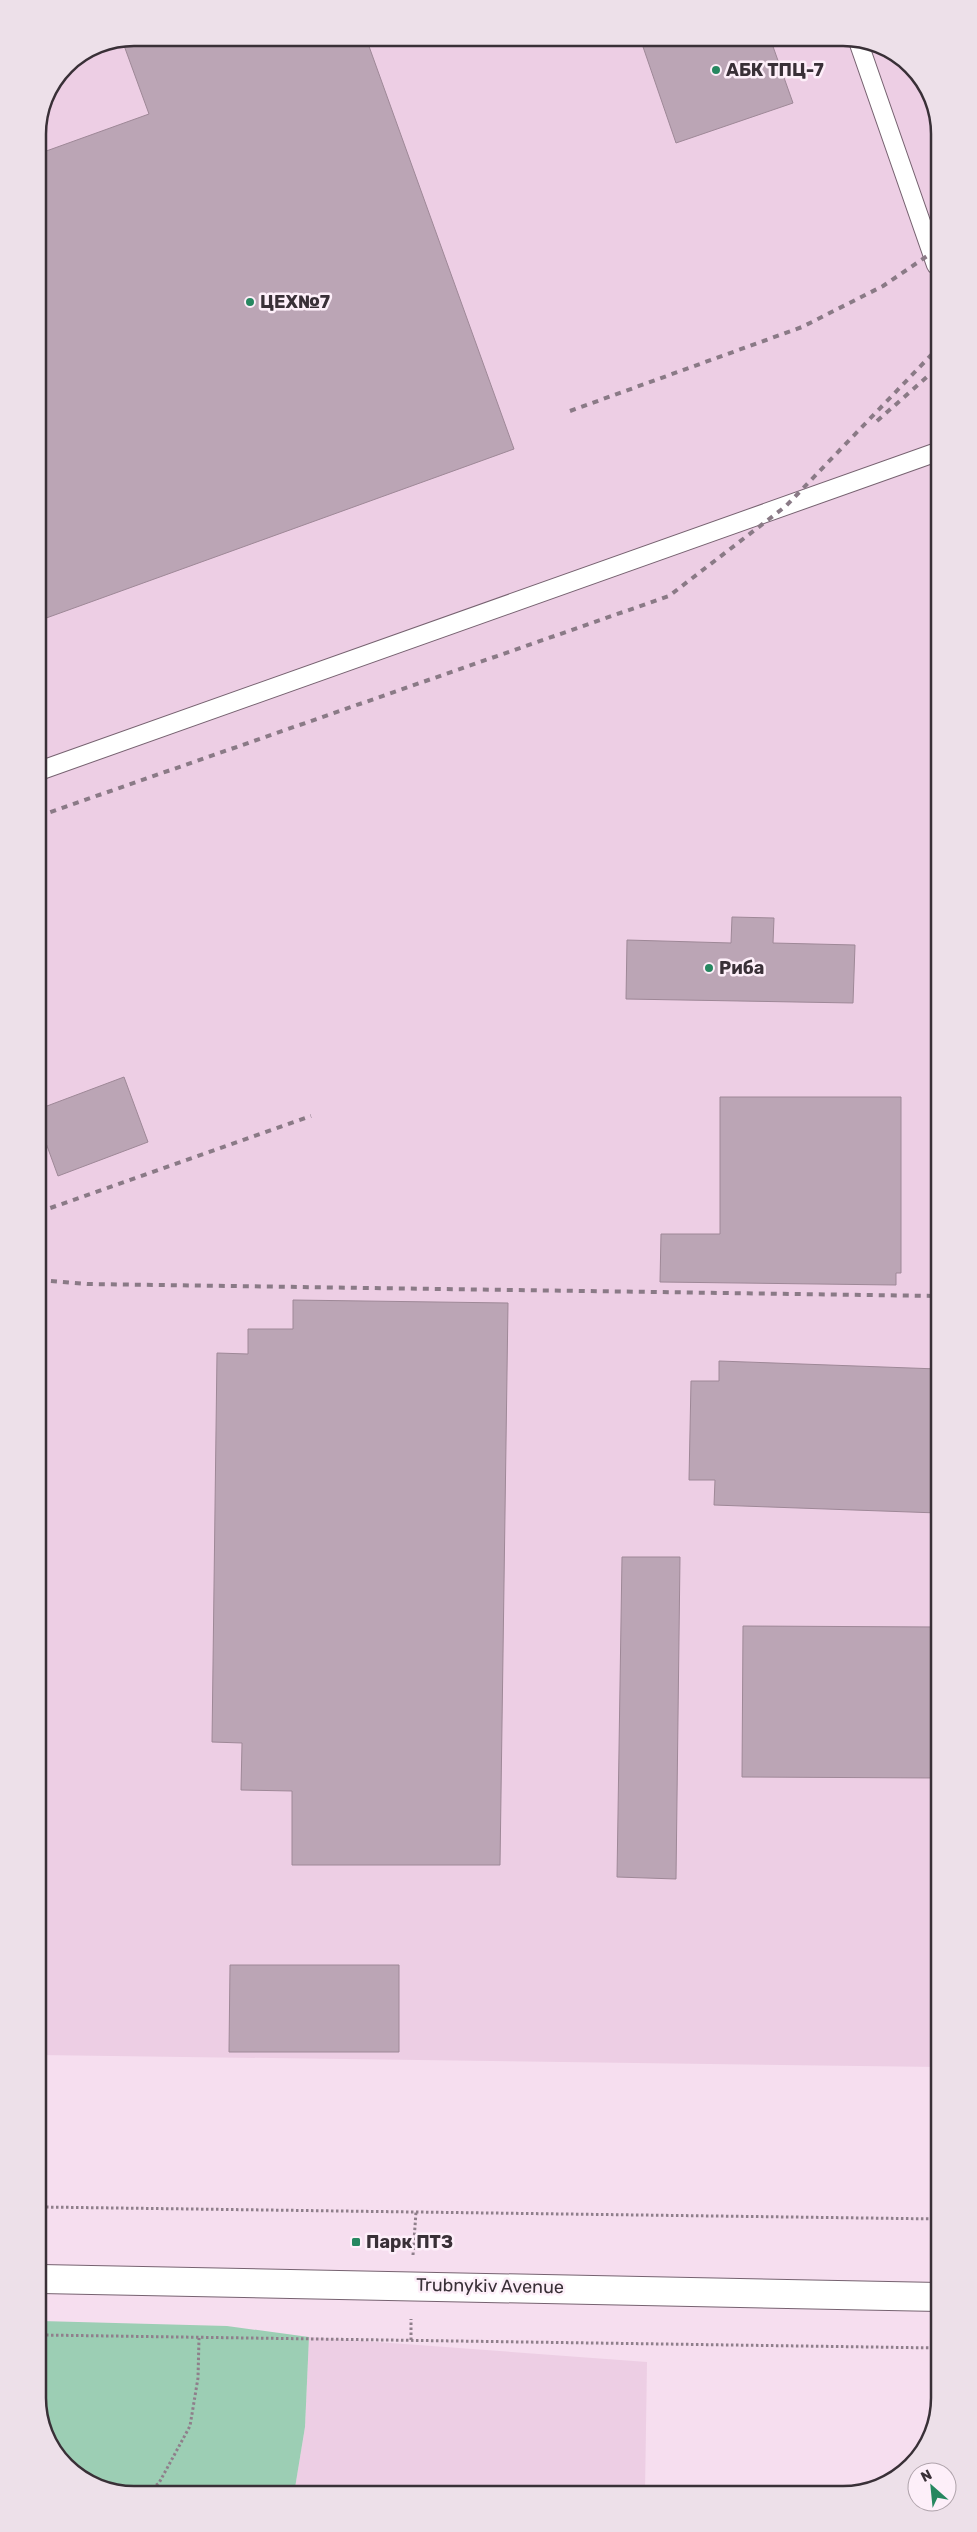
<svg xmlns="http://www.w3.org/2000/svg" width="977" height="2532" font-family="Rubik,sans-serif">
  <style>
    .built { fill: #edcee4 }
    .green { fill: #9cceb4 }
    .building { fill: #bba5b5; stroke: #9e8897 }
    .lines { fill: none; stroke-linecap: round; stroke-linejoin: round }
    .service-casing { stroke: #766270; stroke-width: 20 }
    .secondary-casing { stroke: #766270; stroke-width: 30 }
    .path { stroke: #8f7f8b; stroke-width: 3; stroke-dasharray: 2.5 2.5; stroke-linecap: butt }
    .service { stroke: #fff; stroke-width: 18 }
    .secondary { stroke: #fff; stroke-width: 28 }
    .rail { stroke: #8a7a86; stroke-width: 4; stroke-dasharray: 6 6; stroke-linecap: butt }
    .poi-dot { fill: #268760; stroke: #fdeff9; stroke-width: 2 }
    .labels { text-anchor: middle; stroke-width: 5; stroke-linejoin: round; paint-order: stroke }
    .poi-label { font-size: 18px; font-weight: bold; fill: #393037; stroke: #fdeff9; text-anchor: start }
    .street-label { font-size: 18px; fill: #393037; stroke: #fdeff9 }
    .rim { fill: none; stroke: #393037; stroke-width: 2.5 }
  </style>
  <rect width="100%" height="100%" fill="#f6deef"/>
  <g class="built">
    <path d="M 135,38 L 849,38 L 902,58 L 936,109 L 939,2067 L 40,2055 L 38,129 L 45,97 L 66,66 L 98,45 Z"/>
    <path d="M 309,2337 L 647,2362 L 645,2492 L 294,2494 L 305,2427 Z"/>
  </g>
  <path class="green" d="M 41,2321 L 227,2326 L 309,2337 L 305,2427 L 294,2494 L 128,2494 L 75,2474 L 41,2423 Z"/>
  <g class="building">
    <path d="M 135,38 L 366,38 L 514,449 L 38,621 L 38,154 L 149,114 L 122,40 Z"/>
    <path d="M 640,38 L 770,38 L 793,103 L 676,143 Z"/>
    <path d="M 732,917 L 774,918 L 773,943 L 855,945 L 853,1003 L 626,999 L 627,940 L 731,943 Z"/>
    <path d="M 124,1077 L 148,1142 L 58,1176 L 39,1124 L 39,1109 Z"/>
    <path d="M 720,1097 L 901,1097 L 901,1273 L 896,1273 L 896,1285 L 660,1282 L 661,1234 L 720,1234 Z"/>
    <path d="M 293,1300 L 508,1303 L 500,1865 L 292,1865 L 292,1791 L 241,1790 L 242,1743 L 212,1742 L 217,1353 L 248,1354 L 248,1329 L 293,1329 Z"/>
    <path d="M 719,1361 L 938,1369 L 938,1513 L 714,1505 L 715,1480 L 689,1480 L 691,1381 L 719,1381 Z"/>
    <path d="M 622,1557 L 680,1557 L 676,1879 L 617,1877 Z"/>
    <path d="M 743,1626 L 938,1627 L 939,1778 L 742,1777 Z"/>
    <path d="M 230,1965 L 399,1965 L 399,2052 L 229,2052 Z"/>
  </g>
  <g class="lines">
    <g class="service-casing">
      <g id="service">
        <path d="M 858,41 L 936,265"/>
        <path d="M 39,771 L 937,452"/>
      </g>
    </g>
    <g class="secondary-casing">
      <path id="secondary" d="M 41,2279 L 939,2297"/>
    </g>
    <g class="path">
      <path d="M 41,2207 L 939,2219"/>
      <path d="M 413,2255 L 416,2212"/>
      <path d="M 41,2335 L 939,2348"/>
      <path d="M 411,2340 L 411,2319"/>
      <path d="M 144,2494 L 159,2483 L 190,2426 L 198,2378 L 199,2338"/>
    </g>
    <use href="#service" class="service"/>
    <use href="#secondary" class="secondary"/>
    <g class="rail">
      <path d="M 570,411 L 802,327 L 883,286 L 936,250"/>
      <path d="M 877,421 L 936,369"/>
      <path d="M 39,816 L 669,596 L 786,506 L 936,350"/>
      <path d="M 39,1212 L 311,1116"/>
      <path d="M 39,1280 L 87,1284 L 938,1296"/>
    </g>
  </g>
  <g class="poi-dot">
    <circle cx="716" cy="70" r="5"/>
    <circle cx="250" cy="302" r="5"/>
    <circle cx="709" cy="968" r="5"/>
    <rect x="351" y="2237" width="10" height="10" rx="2.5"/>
  </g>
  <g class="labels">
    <g class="poi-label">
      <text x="726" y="76">АБК ТПЦ-7</text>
      <text x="260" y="308">ЦЕХ№7</text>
      <text x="719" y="974">Риба</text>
      <text x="366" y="2248">Парк ПТЗ</text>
    </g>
    <g class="street-label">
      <text transform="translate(490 2286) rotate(1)" y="6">Trubnykiv Avenue</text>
    </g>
  </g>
  <path d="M0 0H977V2532H0ZM134 46H843A88 88 0 0 1 931 134V2398A88 88 0 0 1 843 2486H134A88 88 0 0 1 46 2398V134A88 88 0 0 1 134 46Z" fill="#ede0e9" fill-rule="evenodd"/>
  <path class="rim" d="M134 46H843A88 88 0 0 1 931 134V2398A88 88 0 0 1 843 2486H134A88 88 0 0 1 46 2398V134A88 88 0 0 1 134 46Z"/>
  <g transform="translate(932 2487) rotate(333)"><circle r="24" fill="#fdeff9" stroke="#afa3ab"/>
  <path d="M0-4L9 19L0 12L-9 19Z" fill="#268760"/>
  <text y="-8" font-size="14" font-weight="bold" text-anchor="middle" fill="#393037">N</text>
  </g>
</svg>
